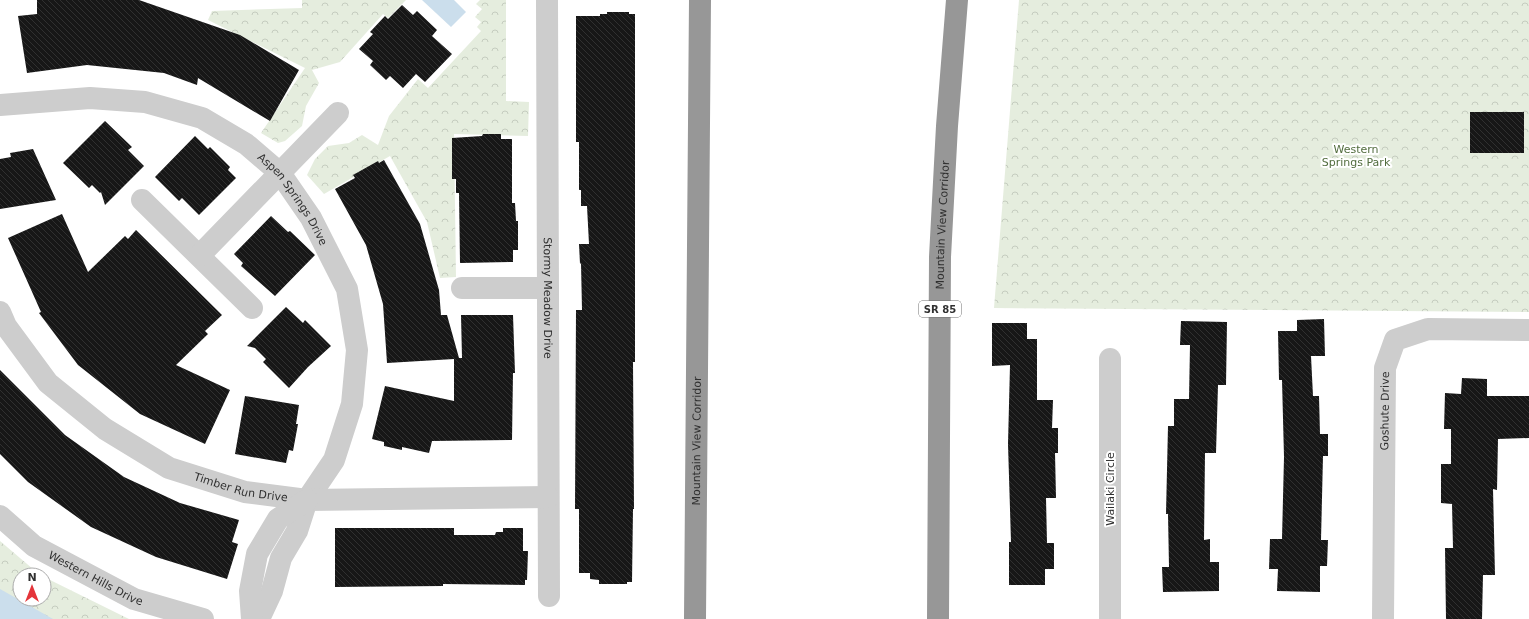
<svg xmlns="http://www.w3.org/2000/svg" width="1529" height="619" font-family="'DejaVu Sans',sans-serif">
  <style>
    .park { fill: url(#park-crowns) }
    .water { fill: #cbdeec }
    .building { fill: url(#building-back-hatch) }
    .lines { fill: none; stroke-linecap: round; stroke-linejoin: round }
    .minor { stroke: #cdcdcd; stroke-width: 22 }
    .highway { stroke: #979797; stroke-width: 22 }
    .labels { text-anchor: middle; stroke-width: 4; stroke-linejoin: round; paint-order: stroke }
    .shield { fill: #fff; stroke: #6e6e6e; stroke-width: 1 }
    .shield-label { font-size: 10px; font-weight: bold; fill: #303030 }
    .park-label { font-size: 11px; fill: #516c3d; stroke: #fff }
    .street-label { font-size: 11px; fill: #303030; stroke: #fff }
  </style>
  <defs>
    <pattern id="park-crowns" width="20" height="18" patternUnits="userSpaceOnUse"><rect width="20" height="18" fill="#e5edde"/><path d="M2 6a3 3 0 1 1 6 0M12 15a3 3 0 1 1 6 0" fill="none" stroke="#c5ccbf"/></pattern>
    <pattern id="building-back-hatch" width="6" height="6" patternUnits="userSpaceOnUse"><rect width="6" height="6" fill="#171717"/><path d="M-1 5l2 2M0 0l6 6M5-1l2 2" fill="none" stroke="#303030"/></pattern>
  </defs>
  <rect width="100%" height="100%" fill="#fff"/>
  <g class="park">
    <path d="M 302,0 L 406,0 L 388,18 L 383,14 L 340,62 L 312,70 L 319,83 L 306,106 L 302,126 L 285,141 L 278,143 L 261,133 L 305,68 L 208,20 L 212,11 L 302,8 Z"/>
    <path d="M 480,0 L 506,0 L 506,101 L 529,102 L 528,136 L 454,134 L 456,277 L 440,278 L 427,222 L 390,156 L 324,194 L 307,175 L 315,159 L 328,146 L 349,143 L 362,135 L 378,145 L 389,116 L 418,79 L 428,88 L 481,31 L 477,27 L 481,22 L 475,17 L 482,9 L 476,4 Z"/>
    <path d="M 1019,0 L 1529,0 L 1529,312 L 994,308 Z"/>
    <path d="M 0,541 L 40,575 L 20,575 L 20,599 L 44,599 L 44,577 L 129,619 L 0,619 Z"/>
  </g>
  <g class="water">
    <path d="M 422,0 L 454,0 L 466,12 L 451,27 Z"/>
    <path d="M 0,589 L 53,619 L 0,619 Z"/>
  </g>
  <g class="building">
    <path d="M 37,0 L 139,0 L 240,35 L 299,70 L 270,121 L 198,78 L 197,85 L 164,73 L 87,65 L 27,73 L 18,16 L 37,14 Z"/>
    <path d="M 402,5 L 413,15 L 417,11 L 437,30 L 432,36 L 452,54 L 425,82 L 416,74 L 403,88 L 390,76 L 386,80 L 370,65 L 373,61 L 359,49 L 373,34 L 370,32 L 385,16 L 388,19 Z"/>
    <path d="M 607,12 L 629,12 L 629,14 L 635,14 L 635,362 L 633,362 L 634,509 L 633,509 L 632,582 L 627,582 L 627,584 L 599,584 L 599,580 L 590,579 L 590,573 L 579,573 L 579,509 L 575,509 L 576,310 L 582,310 L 581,263 L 580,264 L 579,244 L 589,244 L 587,206 L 581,206 L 581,190 L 579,190 L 579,142 L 576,142 L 576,16 L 600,16 L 600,14 L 607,14 Z"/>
    <rect x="1470" y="112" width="54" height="41"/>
    <path d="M 105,121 L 132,147 L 128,150 L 144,166 L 105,205 L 101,192 L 100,193 L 92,185 L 89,188 L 63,163 Z"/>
    <path d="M 483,134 L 501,134 L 501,139 L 512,139 L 512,203 L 515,203 L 516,221 L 518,221 L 518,250 L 513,250 L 513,262 L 460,263 L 459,193 L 456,193 L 456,179 L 452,179 L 452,138 L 482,136 Z"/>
    <path d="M 195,136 L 208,149 L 210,147 L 230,167 L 228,170 L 236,178 L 199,215 L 182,198 L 179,201 L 155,177 Z"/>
    <path d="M 33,149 L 56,200 L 0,209 L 0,159 L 11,157 L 10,153 Z"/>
    <path d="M 384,160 L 420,224 L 439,290 L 441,315 L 447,315 L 459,358 L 462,358 L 461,315 L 513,315 L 515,373 L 513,373 L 512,440 L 432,441 L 429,453 L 402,447 L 402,450 L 384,446 L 384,442 L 372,439 L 385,386 L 454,401 L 454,359 L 387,363 L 383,304 L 366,245 L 335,189 L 355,178 L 353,175 L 378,161 L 379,163 Z"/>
    <path d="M 62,214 L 88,272 L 125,236 L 128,239 L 136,230 L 222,315 L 205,331 L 208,334 L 176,365 L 230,390 L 205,444 L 140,414 L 78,365 L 39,313 L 41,312 L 8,238 Z"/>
    <path d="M 271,216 L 288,232 L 290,231 L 315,255 L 275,296 L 241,266 L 243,263 L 234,254 Z"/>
    <path d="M 286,307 L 303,323 L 305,320 L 331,346 L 308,367 L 289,388 L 263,362 L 266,359 L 255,348 L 247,346 Z"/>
    <path d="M 1324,319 L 1325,356 L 1311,356 L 1313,396 L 1319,396 L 1320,434 L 1328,434 L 1328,456 L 1323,456 L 1321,540 L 1328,540 L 1327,566 L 1320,566 L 1320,592 L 1277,591 L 1278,569 L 1269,569 L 1270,539 L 1282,539 L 1284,457 L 1282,380 L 1279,380 L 1278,331 L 1297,331 L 1297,320 Z"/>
    <path d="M 1181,321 L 1227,322 L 1226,385 L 1218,385 L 1216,453 L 1205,453 L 1204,540 L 1210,539 L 1210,562 L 1219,562 L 1219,591 L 1163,592 L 1162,567 L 1169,567 L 1168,514 L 1166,514 L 1168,426 L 1174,426 L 1174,399 L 1189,399 L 1190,345 L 1180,345 Z"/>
    <path d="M 992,323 L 1027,323 L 1027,339 L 1037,339 L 1037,400 L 1053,400 L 1052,428 L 1058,428 L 1058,453 L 1055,453 L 1056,498 L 1046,498 L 1047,543 L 1054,543 L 1054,569 L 1045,569 L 1045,585 L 1009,585 L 1009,542 L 1011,542 L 1008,444 L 1010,365 L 992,366 Z"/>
    <path d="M 0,370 L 65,435 L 124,477 L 180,503 L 239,520 L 232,542 L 238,544 L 227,579 L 156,557 L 91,527 L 28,482 L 0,454 Z"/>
    <path d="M 1462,378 L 1487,379 L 1487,396 L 1529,396 L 1529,438 L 1498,439 L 1497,490 L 1493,489 L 1495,575 L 1483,575 L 1482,619 L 1446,619 L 1445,548 L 1453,548 L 1452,504 L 1441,503 L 1441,464 L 1451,464 L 1451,429 L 1444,429 L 1445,393 L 1461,394 Z"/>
    <path d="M 245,396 L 299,405 L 296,424 L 298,424 L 293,451 L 289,450 L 286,463 L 235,454 Z"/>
    <path d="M 335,528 L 454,528 L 454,535 L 495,535 L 496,532 L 503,532 L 503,528 L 523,528 L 523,551 L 528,551 L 527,580 L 525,580 L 525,585 L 443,584 L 443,586 L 335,587 Z"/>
  </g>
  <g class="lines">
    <g class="minor">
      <path id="s1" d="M 547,0 L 549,596"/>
      <path id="s2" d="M 0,105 L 90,98 L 145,102 L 202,118 L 246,144 L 280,173 L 311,218 L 347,289 L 357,350 L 352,404 L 334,460 L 307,500 L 297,531 L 281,558 L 272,591 L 259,619"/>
      <path d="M 142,200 L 252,308"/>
      <path d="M 200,255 L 338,113"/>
      <path d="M 462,288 L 548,288"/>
      <path id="s3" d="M 0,312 L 6,326 L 48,383 L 105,429 L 169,468 L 245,492 L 307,500 L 548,497"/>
      <path id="s4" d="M 0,516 L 34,546 L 134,599 L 203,619"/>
      <path d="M 252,619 L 250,591 L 257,554 L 278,519 L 307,500"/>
      <path d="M 1110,619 L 1110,359"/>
      <path id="s5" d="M 1383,619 L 1385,368 L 1395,340 L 1428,329 L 1529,330"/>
    </g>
    <g class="highway">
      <path id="s6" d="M 695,619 L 700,0"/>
      <path id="s7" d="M 938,619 L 940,257 L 947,126 L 957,0"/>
    </g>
  </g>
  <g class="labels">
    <rect class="shield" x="919" y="301" width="42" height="16" rx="3"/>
    <g class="shield-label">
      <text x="940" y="313">SR 85</text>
    </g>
    <g class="park-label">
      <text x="1356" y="153">Western<tspan x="1356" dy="13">Springs Park</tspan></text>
    </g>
    <g class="street-label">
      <text dy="4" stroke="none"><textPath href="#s2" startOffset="329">Aspen Springs Drive</textPath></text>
      <text dy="4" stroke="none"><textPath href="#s7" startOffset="394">Mountain View Corridor</textPath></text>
      <text dy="4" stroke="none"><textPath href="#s1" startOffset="298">Stormy Meadow Drive</textPath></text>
      <text dy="4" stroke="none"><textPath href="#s5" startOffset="208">Goshute Drive</textPath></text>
      <text dy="4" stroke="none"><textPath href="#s6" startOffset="178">Mountain View Corridor</textPath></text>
      <text dy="4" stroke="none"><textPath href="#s3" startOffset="309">Timber Run Drive</textPath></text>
      <text transform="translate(1110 489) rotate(-90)" y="4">Wailaki Circle</text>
      <text dy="4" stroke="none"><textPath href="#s4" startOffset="115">Western Hills Drive</textPath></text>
    </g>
  </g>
  <g transform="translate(32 587)"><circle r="19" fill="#ffffff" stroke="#acacac"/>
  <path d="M0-3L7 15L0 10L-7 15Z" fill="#e4353a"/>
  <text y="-6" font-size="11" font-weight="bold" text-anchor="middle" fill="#303030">N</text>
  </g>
</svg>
